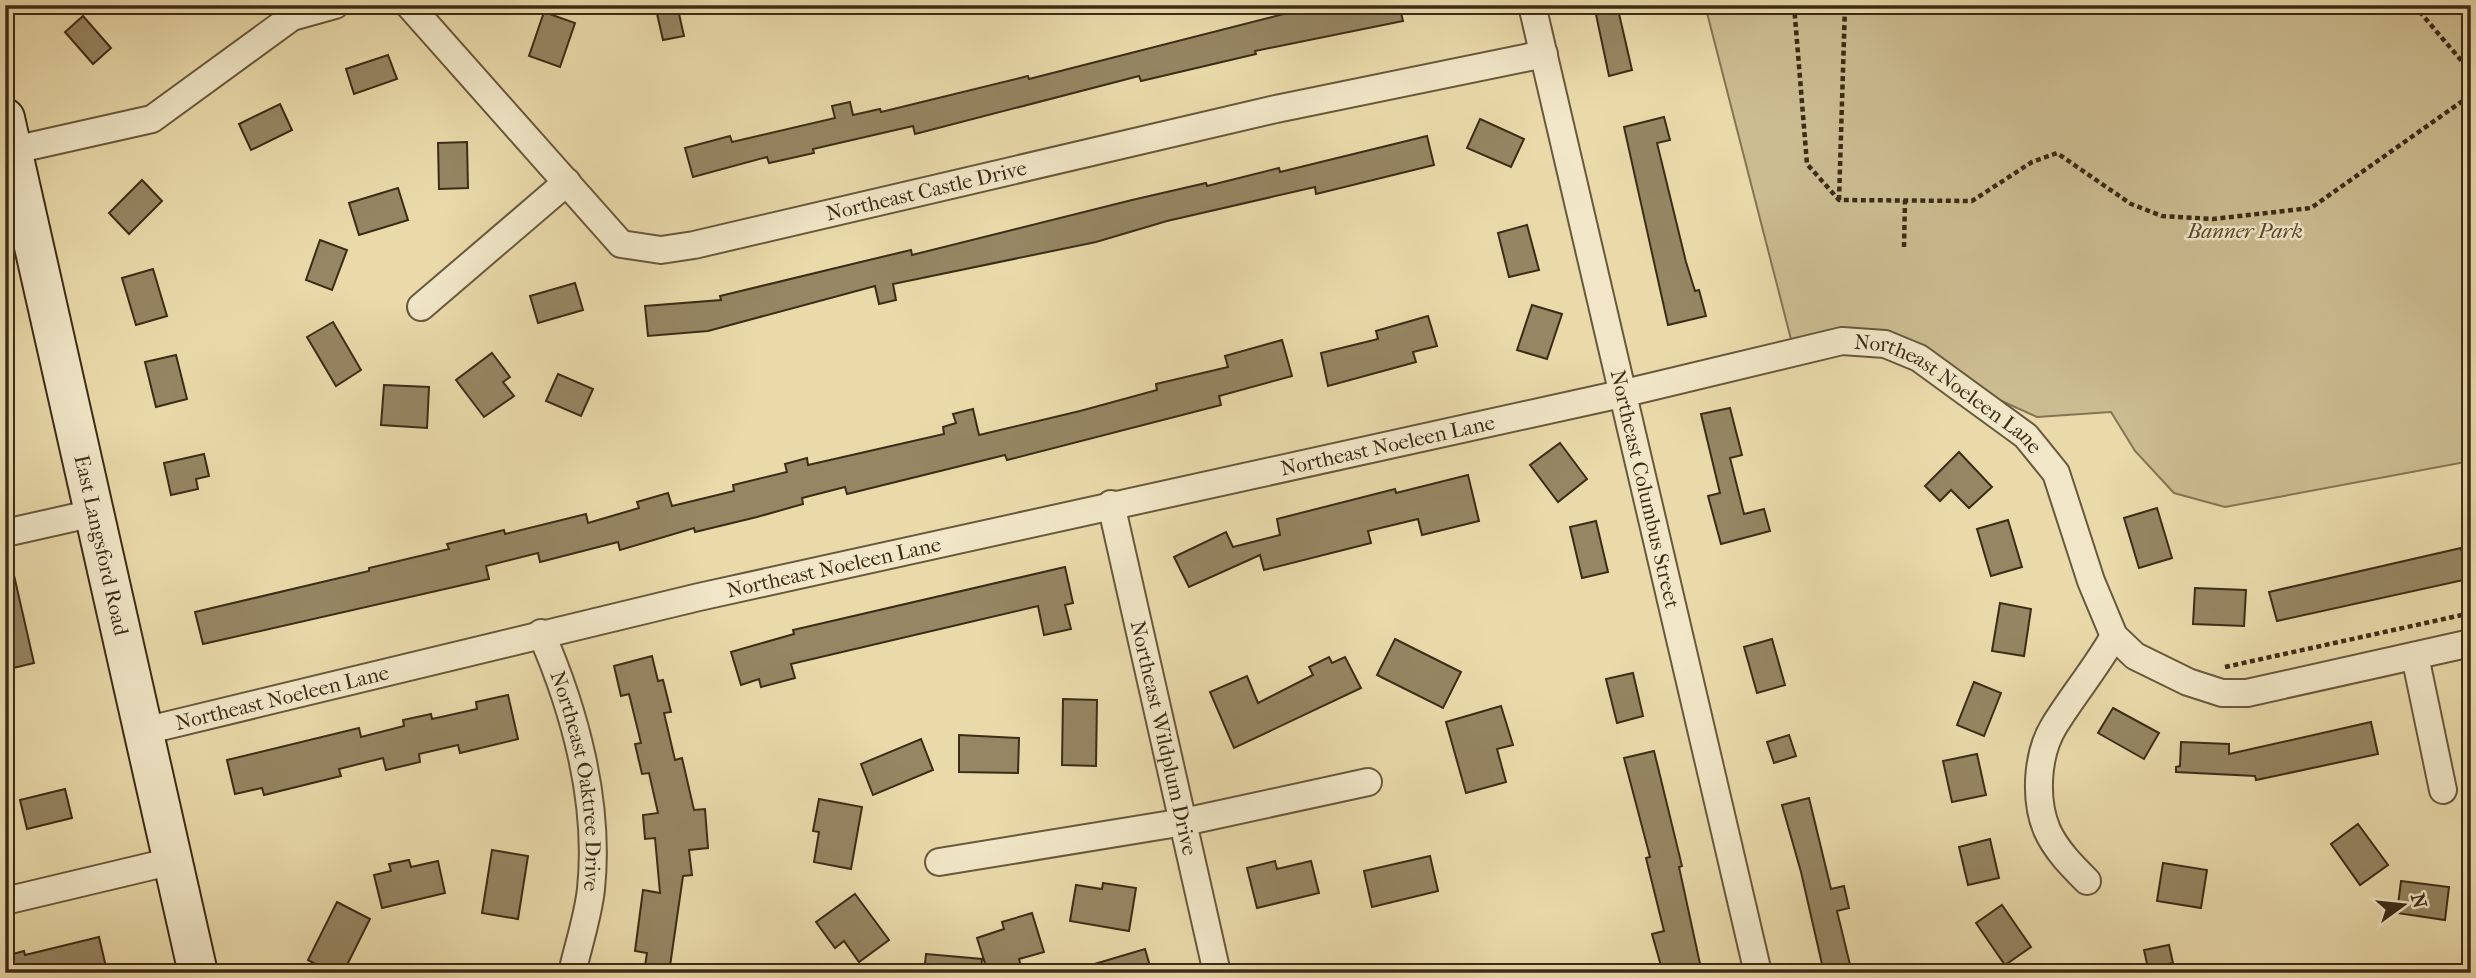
<svg xmlns="http://www.w3.org/2000/svg" width="2476" height="978" font-family="'IM FELL French Canon',serif">
  <style>
    .green { fill: #ccbc91; stroke: #847454; stroke-width: 2 }
    .building { fill: #968663; stroke: #3c2c17; stroke-width: 2 }
    .lines { fill: none; stroke-linecap: round; stroke-linejoin: round }
    .street-casing { stroke: #68583c; stroke-width: 30 }
    .secondary-casing { stroke: #3c2c17; stroke-width: 42 }
    .path { stroke: #3c2c17; stroke-width: 4.5; stroke-dasharray: 5 3.5; stroke-linecap: butt }
    .street { stroke: #f1e7c8; stroke-width: 26 }
    .secondary { stroke: #f1e7c8; stroke-width: 38 }
    .labels { text-anchor: middle; stroke-width: 5; stroke-linejoin: round; paint-order: stroke }
    .street-label { font-size: 21px; fill: #3c2c17; stroke: #f1e7c8 }
    .park-label { font-size: 21px; font-style: italic; fill: #59492f; stroke: #f1e7c8 }
  </style>
  <rect width="100%" height="100%" fill="#eadaaa"/>
  <filter id="stains"><feTurbulence type="fractalNoise" baseFrequency=".00286" numOctaves="4"/><feColorMatrix values="0 0 0 0 .2 0 0 0 0 .09 0 0 0 0 .02 0 0 0 .5 -.17"/></filter>
  <radialGradient id="worn" r=".72"><stop offset=".6" stop-color="#630" stop-opacity="0"/><stop offset="1" stop-color="#630" stop-opacity=".3"/></radialGradient>
  <path class="green" d="M 1705,5 L 2471,5 L 2471,461 L 2225,507 L 2174,493 L 2135,451 L 2111,412 L 2037,417 L 1951,378 L 1919,358 L 1794,351 Z"/>
  <g class="building">
    <path d="M 655,5 L 677,5 L 684,36 L 663,40 Z"/>
    <path d="M 1319,5 L 1399,5 L 1403,21 L 1255,51 L 1256,54 L 1141,81 L 1139,76 L 915,134 L 913,126 L 813,149 L 814,153 L 769,163 L 767,157 L 693,177 L 685,148 L 730,136 L 732,142 L 835,118 L 832,106 L 850,102 L 853,115 L 880,109 L 881,112 L 1028,76 L 1029,79 Z"/>
    <path d="M 1594,5 L 1617,5 L 1632,70 L 1609,76 Z"/>
    <path d="M 544,12 L 575,23 L 560,67 L 529,56 Z"/>
    <path d="M 83,16 L 111,48 L 93,64 L 65,32 Z"/>
    <path d="M 388,55 L 397,79 L 354,94 L 346,69 Z"/>
    <path d="M 280,104 L 292,130 L 251,150 L 239,124 Z"/>
    <path d="M 1664,117 L 1670,140 L 1657,143 L 1686,262 L 1695,291 L 1699,290 L 1706,316 L 1668,325 L 1624,127 Z"/>
    <path d="M 1480,119 L 1524,139 L 1511,167 L 1467,148 Z"/>
    <path d="M 1427,136 L 1434,165 L 1316,194 L 1315,187 L 1167,221 L 1096,242 L 893,284 L 896,300 L 879,304 L 875,286 L 708,331 L 648,336 L 645,306 L 721,300 L 720,296 L 869,260 L 911,250 L 912,255 L 1132,200 L 1206,183 L 1207,186 L 1279,168 L 1280,172 Z"/>
    <path d="M 467,142 L 468,188 L 439,189 L 438,143 Z"/>
    <path d="M 142,180 L 162,201 L 129,234 L 109,213 Z"/>
    <path d="M 398,188 L 408,220 L 359,235 L 349,203 Z"/>
    <path d="M 1527,225 L 1539,270 L 1509,277 L 1498,233 Z"/>
    <path d="M 320,240 L 347,250 L 332,290 L 306,280 Z"/>
    <path d="M 153,269 L 167,316 L 136,325 L 122,278 Z"/>
    <path d="M 575,283 L 583,310 L 538,323 L 530,296 Z"/>
    <path d="M 1532,305 L 1562,314 L 1547,359 L 1517,350 Z"/>
    <path d="M 1428,316 L 1437,346 L 1413,352 L 1416,362 L 1328,386 L 1321,353 L 1378,339 L 1376,331 Z"/>
    <path d="M 333,322 L 361,370 L 336,386 L 307,337 Z"/>
    <path d="M 1282,340 L 1292,376 L 1219,396 L 1221,405 L 1007,460 L 1005,455 L 847,494 L 845,487 L 802,498 L 803,504 L 757,517 L 695,532 L 694,528 L 620,550 L 618,542 L 540,562 L 538,553 L 486,566 L 489,579 L 203,644 L 195,612 L 369,571 L 369,568 L 449,549 L 447,544 L 504,530 L 505,534 L 586,514 L 588,523 L 639,508 L 637,502 L 668,493 L 672,506 L 734,491 L 733,485 L 787,472 L 785,464 L 807,458 L 808,465 L 944,434 L 943,427 L 956,423 L 953,414 L 973,409 L 979,435 L 1080,411 L 1157,390 L 1156,384 L 1228,367 L 1225,356 Z"/>
    <path d="M 492,353 L 510,377 L 503,382 L 514,396 L 484,417 L 456,380 Z"/>
    <path d="M 176,355 L 187,399 L 156,407 L 145,362 Z"/>
    <path d="M 558,374 L 593,389 L 581,416 L 546,401 Z"/>
    <path d="M 384,385 L 429,387 L 427,428 L 381,425 Z"/>
    <path d="M 1730,408 L 1742,455 L 1730,458 L 1744,514 L 1764,509 L 1770,531 L 1721,544 L 1708,496 L 1720,493 L 1701,414 Z"/>
    <path d="M 1560,443 L 1587,479 L 1558,502 L 1530,465 Z"/>
    <path d="M 1959,452 L 1992,487 L 1969,508 L 1951,490 L 1940,501 L 1925,486 Z"/>
    <path d="M 204,454 L 209,476 L 196,479 L 198,489 L 171,495 L 164,463 Z"/>
    <path d="M 1468,475 L 1479,521 L 1422,535 L 1418,519 L 1368,531 L 1371,543 L 1264,570 L 1260,555 L 1189,587 L 1174,557 L 1226,532 L 1233,547 L 1280,535 L 1277,519 L 1395,489 L 1396,493 Z"/>
    <path d="M 2157,508 L 2172,558 L 2139,568 L 2124,518 Z"/>
    <path d="M 2008,520 L 2022,567 L 1991,576 L 1977,529 Z"/>
    <path d="M 1596,521 L 1608,572 L 1582,578 L 1570,527 Z"/>
    <path d="M 2461,548 L 2468,579 L 2277,621 L 2269,592 Z"/>
    <path d="M 1065,567 L 1073,603 L 1065,605 L 1071,629 L 1044,635 L 1038,606 L 791,664 L 795,678 L 761,687 L 759,679 L 741,685 L 731,652 L 794,634 L 793,630 Z"/>
    <path d="M 13,571 L 34,663 L 5,670 L 5,572 Z"/>
    <path d="M 2195,588 L 2246,590 L 2244,626 L 2193,624 Z"/>
    <path d="M 2000,603 L 2031,609 L 2024,656 L 1992,651 Z"/>
    <path d="M 1395,639 L 1461,672 L 1443,708 L 1377,675 Z"/>
    <path d="M 1772,639 L 1785,685 L 1757,693 L 1744,647 Z"/>
    <path d="M 652,656 L 658,681 L 663,680 L 671,712 L 664,713 L 675,760 L 682,758 L 694,810 L 705,809 L 708,848 L 689,850 L 692,875 L 683,876 L 669,973 L 644,973 L 647,953 L 635,951 L 643,890 L 660,893 L 655,838 L 645,839 L 643,815 L 658,813 L 649,773 L 642,774 L 635,744 L 641,743 L 629,694 L 621,696 L 614,666 Z"/>
    <path d="M 1329,657 L 1332,663 L 1345,657 L 1361,688 L 1234,748 L 1210,692 L 1247,676 L 1258,703 L 1313,675 L 1309,667 Z"/>
    <path d="M 1633,673 L 1643,716 L 1617,723 L 1606,679 Z"/>
    <path d="M 1974,682 L 2001,693 L 1984,736 L 1957,725 Z"/>
    <path d="M 508,695 L 518,739 L 460,753 L 458,745 L 419,754 L 420,762 L 386,770 L 383,758 L 339,769 L 341,776 L 284,790 L 264,795 L 262,788 L 235,794 L 227,760 L 359,728 L 361,737 L 404,726 L 403,720 L 431,714 L 432,719 L 477,709 L 476,702 Z"/>
    <path d="M 1063,699 L 1097,700 L 1096,766 L 1062,765 Z"/>
    <path d="M 1501,706 L 1513,745 L 1497,749 L 1506,782 L 1466,793 L 1446,722 Z"/>
    <path d="M 2113,708 L 2159,733 L 2144,759 L 2098,733 Z"/>
    <path d="M 2371,722 L 2378,754 L 2256,780 L 2255,776 L 2176,772 L 2176,767 L 2180,766 L 2181,742 L 2229,744 L 2229,754 Z"/>
    <path d="M 959,735 L 1019,738 L 1018,773 L 959,772 Z"/>
    <path d="M 1789,735 L 1796,756 L 1774,763 L 1767,742 Z"/>
    <path d="M 921,739 L 933,770 L 873,795 L 861,764 Z"/>
    <path d="M 1654,751 L 1682,866 L 1679,867 L 1702,973 L 1663,973 L 1652,934 L 1664,931 L 1646,858 L 1650,857 L 1624,758 Z"/>
    <path d="M 1977,754 L 1986,795 L 1952,802 L 1943,761 Z"/>
    <path d="M 65,789 L 72,818 L 27,829 L 20,800 Z"/>
    <path d="M 1809,798 L 1831,889 L 1844,886 L 1849,908 L 1837,911 L 1852,973 L 1824,973 L 1801,872 L 1782,805 Z"/>
    <path d="M 819,799 L 862,807 L 851,869 L 814,862 L 819,832 L 813,831 Z"/>
    <path d="M 2358,824 L 2388,865 L 2360,885 L 2331,844 Z"/>
    <path d="M 1990,839 L 1999,878 L 1968,885 L 1959,847 Z"/>
    <path d="M 492,850 L 528,856 L 518,919 L 482,913 Z"/>
    <path d="M 1430,856 L 1438,891 L 1372,907 L 1364,871 Z"/>
    <path d="M 409,860 L 411,867 L 438,861 L 445,893 L 382,908 L 374,875 L 391,871 L 389,864 Z"/>
    <path d="M 1275,861 L 1277,869 L 1311,861 L 1319,893 L 1257,908 L 1247,868 Z"/>
    <path d="M 2163,863 L 2207,870 L 2201,908 L 2157,901 Z"/>
    <path d="M 2401,881 L 2449,887 L 2445,920 L 2397,913 Z"/>
    <path d="M 1103,883 L 1136,888 L 1129,931 L 1070,921 L 1076,885 L 1102,889 Z"/>
    <path d="M 855,894 L 889,940 L 859,962 L 844,941 L 835,948 L 816,922 Z"/>
    <path d="M 337,902 L 370,919 L 343,973 L 332,973 L 308,960 Z"/>
    <path d="M 2002,905 L 2031,947 L 2005,965 L 1976,923 Z"/>
    <path d="M 1032,913 L 1044,952 L 1019,959 L 1023,973 L 988,973 L 977,938 L 1004,929 L 1002,922 Z"/>
    <path d="M 99,937 L 106,967 L 84,973 L 5,973 L 5,956 L 24,951 L 25,955 Z"/>
    <path d="M 2169,945 L 2173,963 L 2148,968 L 2144,950 Z"/>
    <path d="M 1145,949 L 1152,973 L 1082,973 L 1081,968 Z"/>
    <path d="M 926,954 L 982,959 L 981,973 L 924,973 Z"/>
  </g>
  <g class="lines">
    <g class="street-casing">
      <g id="street">
        <path id="s1" d="M 409,5 L 621,244 L 661,250 L 694,245 L 1276,109 L 1544,54"/>
        <path id="s2" d="M 1532,5 L 1758,973"/>
        <path d="M 5,152 L 152,119 L 292,17 L 335,5"/>
        <path d="M 421,307 L 567,182"/>
        <path id="s3" d="M 1111,504 L 1217,973"/>
        <path d="M 5,533 L 94,513"/>
        <path id="s4" d="M 541,633 C 575,711 600,803 591,889 C 588,917 578,946 572,973"/>
        <path d="M 2415,656 L 2443,790"/>
        <path id="s5" d="M 144,731 L 699,597 L 1621,394 L 1842,341 L 1885,344 L 1919,358 L 2026,436 L 2056,473 L 2091,581 L 2114,636 L 2135,656 L 2188,682 L 2222,693 L 2247,693 L 2471,643"/>
        <path d="M 939,862 L 1184,822 L 1368,782"/>
        <path d="M 2087,881 C 2072,866 2056,850 2047,830 C 2034,799 2037,754 2054,726 C 2073,695 2096,668 2114,636"/>
        <path d="M 5,901 L 173,861"/>
      </g>
    </g>
    <g class="secondary-casing">
      <g id="secondary">
        <path id="s6" d="M 5,118 L 198,973"/>
      </g>
    </g>
    <g class="path">
      <path d="M 1794,5 L 1807,164 L 1839,200 L 1972,201 L 2032,162 L 2057,153 L 2131,204 L 2162,216 L 2213,219 L 2311,208 L 2471,95"/>
      <path d="M 2414,5 L 2471,72"/>
      <path d="M 1839,200 L 1845,5"/>
      <path d="M 1904,247 L 1905,200"/>
      <path d="M 2225,667 L 2471,613"/>
    </g>
    <use href="#street" class="street"/>
    <use href="#secondary" class="secondary"/>
  </g>
  <g class="labels">
    <g class="street-label">
      <text dy="7" stroke="none"><textPath href="#s1" startOffset="632">Northeast Castle Drive</textPath></text>
      <text dy="7" stroke="none"><textPath href="#s5" startOffset="1864">Northeast Noeleen Lane</textPath></text>
      <text dy="7" stroke="none"><textPath href="#s5" startOffset="1276">Northeast Noeleen Lane</textPath></text>
      <text dy="7" stroke="none"><textPath href="#s2" startOffset="497">Northeast Columbus Street</textPath></text>
      <text dy="7" stroke="none"><textPath href="#s6" startOffset="438">East Langsford Road</textPath></text>
      <text dy="7" stroke="none"><textPath href="#s5" startOffset="709">Northeast Noeleen Lane</textPath></text>
      <text dy="7" stroke="none"><textPath href="#s5" startOffset="142">Northeast Noeleen Lane</textPath></text>
      <text dy="7" stroke="none"><textPath href="#s3" startOffset="240">Northeast Wildplum Drive</textPath></text>
      <text dy="7" stroke="none"><textPath href="#s4" startOffset="154">Northeast Oaktree Drive</textPath></text>
    </g>
    <g class="park-label">
      <text x="2245" y="238">Banner Park</text>
    </g>
  </g>
  <rect width="2476" height="978" fill="none" stroke="#eadaaa" stroke-width="28"/>
  <rect x="7" y="7" width="2462" height="964" fill="none" stroke="#3c2c17" stroke-width="3.5"/>
  <rect x="14" y="14" width="2448" height="950" fill="none" stroke="#3c2c17" stroke-width="2"/>
  <g transform="translate(2403 905) rotate(75)" stroke="#f1e7c8" stroke-width="5" paint-order="stroke">
  <path d="M0-5L12 26L0 18L-12 26Z" fill="#3c2c17"/>
  <text y="-10" font-size="19" font-weight="bold" text-anchor="middle" fill="#3c2c17">N</text>
  </g>
  <rect width="100%" height="100%" filter="url(#stains)"/>
  <rect width="100%" height="100%" fill="url(#worn)"/>
</svg>
